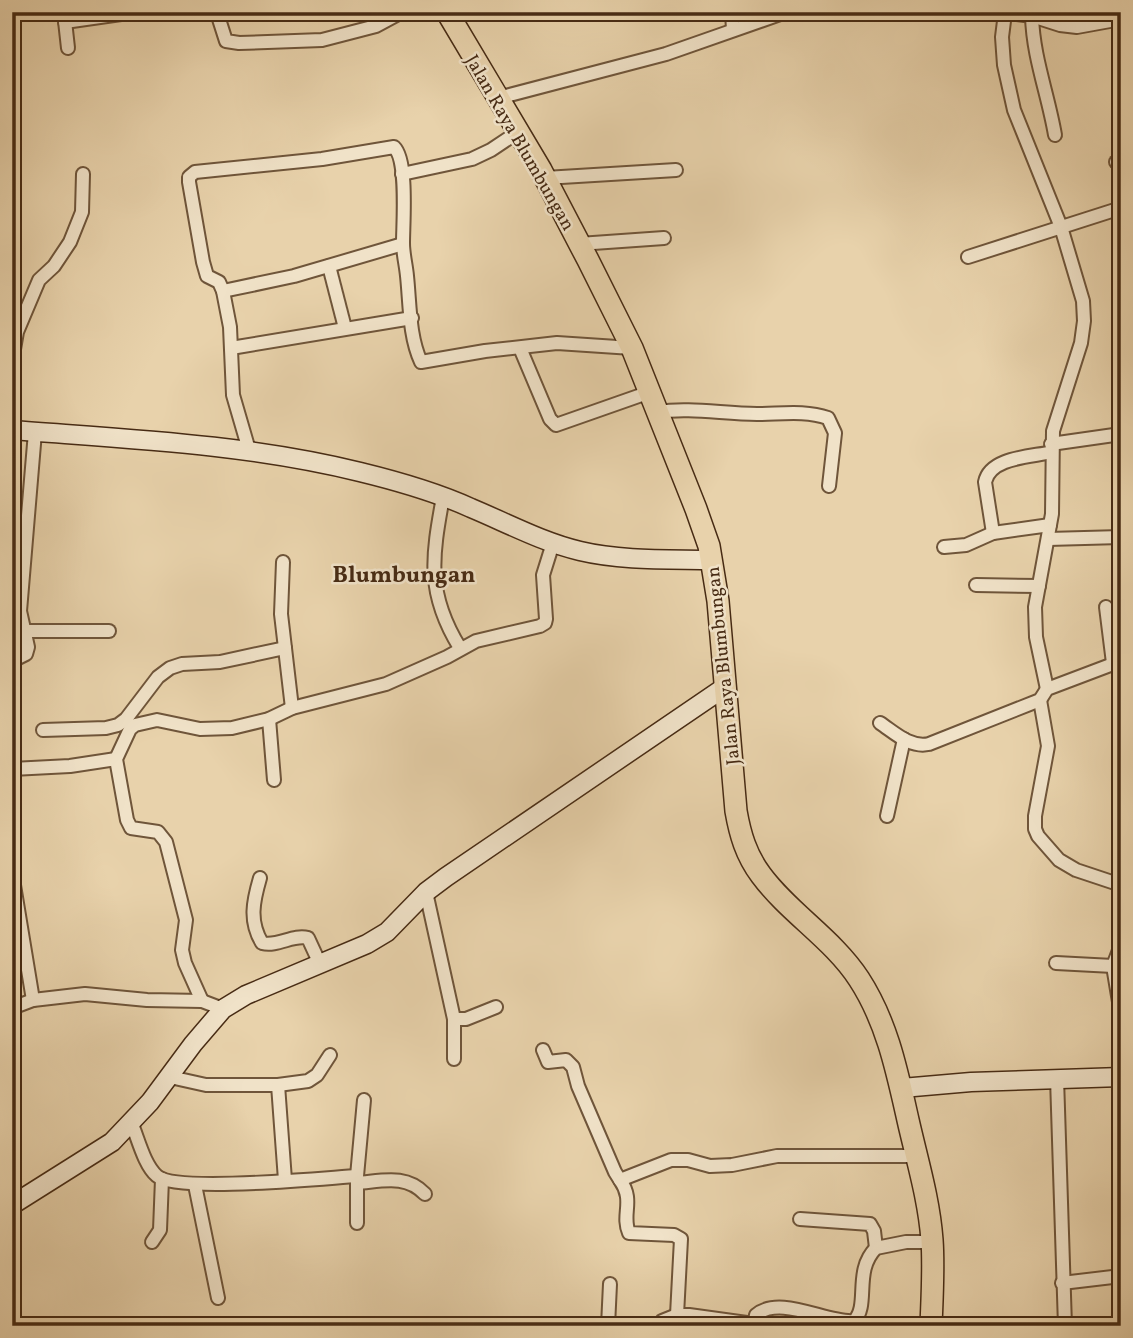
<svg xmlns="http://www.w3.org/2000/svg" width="1133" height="1338" font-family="Vollkorn,serif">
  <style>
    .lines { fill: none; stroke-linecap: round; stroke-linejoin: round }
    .street-casing { stroke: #6f553a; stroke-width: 16 }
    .secondary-casing { stroke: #472b14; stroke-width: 21 }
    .primary-casing { stroke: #472b14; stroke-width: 24 }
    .street { stroke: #f0e2c8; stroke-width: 12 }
    .secondary { stroke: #f0e2c8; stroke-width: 18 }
    .primary { stroke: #e8d2ab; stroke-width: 21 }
    .labels { text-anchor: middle; stroke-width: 5; stroke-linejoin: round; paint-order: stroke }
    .street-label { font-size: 19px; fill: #472b14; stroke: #f0e2c8 }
    .quarter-label { font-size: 23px; font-weight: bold; fill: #472b14; stroke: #f0e2c8 }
  </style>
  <rect width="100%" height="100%" fill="#e8d2ab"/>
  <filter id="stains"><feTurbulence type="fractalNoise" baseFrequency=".00286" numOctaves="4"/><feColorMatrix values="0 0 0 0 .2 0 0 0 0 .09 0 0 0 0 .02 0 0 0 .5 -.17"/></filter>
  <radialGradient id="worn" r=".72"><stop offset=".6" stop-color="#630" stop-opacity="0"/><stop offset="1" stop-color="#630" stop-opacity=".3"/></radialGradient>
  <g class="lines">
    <g class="street-casing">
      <g id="street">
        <path d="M 64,12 L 68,48"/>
        <path d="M 214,12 L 218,16 L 226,41 L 239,43 L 322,40 L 376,26 L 402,12"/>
        <path d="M 732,12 L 733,30"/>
        <path d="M 829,12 L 835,12"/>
        <path d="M 1000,12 L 1032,16 L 1060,25 L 1077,27 L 1121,19"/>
        <path d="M 1005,13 L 1002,37 L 1004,65 L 1014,110 L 1061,227 L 1083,301 L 1084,321 L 1081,343 L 1053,431 L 1052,514 L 1035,607 L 1036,637 L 1047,689"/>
        <path d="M 1032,16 C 1033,57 1048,94 1055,135"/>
        <path d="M 65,22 L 121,14 L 181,12"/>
        <path d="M 498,98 L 666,54 L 786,12"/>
        <path d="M 1116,162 L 1121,162"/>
        <path d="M 402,174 L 472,159 L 491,150 L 518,132"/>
        <path d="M 545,178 L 676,170"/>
        <path d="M 579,244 L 664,238"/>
        <path d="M 968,257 L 1121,208"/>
        <path d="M 329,266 L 345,328"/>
        <path d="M 223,291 L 294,276 L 403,244"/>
        <path d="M 231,348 L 412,318"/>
        <path d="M 520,348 L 550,419 L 556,425 L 650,392"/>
        <path d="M 12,361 L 17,332 L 39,280 L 54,266 L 70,242 L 82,212 L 83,174"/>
        <path d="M 657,412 C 691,407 723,414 757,414 C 781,414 805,410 828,418 L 835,433 L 829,486"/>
        <path d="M 1051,444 L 1121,434"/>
        <path d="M 249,450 L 233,395 L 230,327 L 223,291 L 219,282 L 207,276 L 203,262 L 189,182 L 189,177 L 195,172 L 322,159 L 394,147 C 408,160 403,223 403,243 C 403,254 406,265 407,276 C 410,304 409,336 421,362 L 485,351 L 557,343 L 632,348"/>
        <path d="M 443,497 C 432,557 426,593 460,648"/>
        <path d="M 993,533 L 985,482 C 990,457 1031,457 1052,452"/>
        <path d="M 1048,539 L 1121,537"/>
        <path d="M 944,547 L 966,545 L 993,533 L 1050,525"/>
        <path d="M 283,562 L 281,614 L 292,708"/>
        <path d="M 976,585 L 1039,586"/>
        <path d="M 1106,607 L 1113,663"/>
        <path d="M 24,631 L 109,631"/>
        <path d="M 12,661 L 26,654 L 28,647 L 20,611 L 35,432"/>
        <path d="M 1040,700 L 1048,746 L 1035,816 L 1035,829 L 1038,836 L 1059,860 L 1076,870 L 1121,885"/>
        <path d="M 269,719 L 274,780"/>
        <path d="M 880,723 C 895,733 910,748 929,744 L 1040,700 L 1047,689 L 1121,661"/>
        <path d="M 43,730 L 106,728 L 118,725 L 126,719 L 158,677 L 170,668 L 182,664 L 220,662 L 285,648"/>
        <path d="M 12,769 L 70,766 L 116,759"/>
        <path d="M 887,816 L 904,739"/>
        <path d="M 12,873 L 33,1000"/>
        <path d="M 260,878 C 253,902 249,921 262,943 C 278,947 293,934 308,938 L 320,964"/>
        <path d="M 426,892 L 454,1019 L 454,1059"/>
        <path d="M 1121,945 L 1113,966 L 1121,1014"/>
        <path d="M 1056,963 L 1113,966"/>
        <path d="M 202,1001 L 185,963 L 182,950 L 186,920 L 166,842 L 158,832 L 131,828 L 127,820 L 116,759 L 130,729 L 135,725 L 157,720 L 200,729 L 232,728 L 269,719 L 292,708 L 386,684 L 447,657 L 476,641 L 540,626 L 545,623 L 546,619 L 543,575 L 553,543"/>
        <path d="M 12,1008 L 33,1000 L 85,994 L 147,1000 L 202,1001 L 223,1009"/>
        <path d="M 454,1019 L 466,1019 L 496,1007"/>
        <path d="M 543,1050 L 548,1062 L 566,1060 L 573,1067 L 578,1086 L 615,1172 L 620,1180 L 671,1160 L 688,1160 L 710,1166 L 732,1165 L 777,1156 L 917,1156"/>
        <path d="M 170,1077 L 206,1085 L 278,1085 L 308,1081 L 317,1075 L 330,1055"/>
        <path d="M 1057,1078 L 1065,1326"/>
        <path d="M 278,1085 L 285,1180"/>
        <path d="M 131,1122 C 138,1138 144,1165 157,1176 C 177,1193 324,1178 357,1176"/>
        <path d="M 620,1180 C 635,1201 621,1214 629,1233 L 674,1235 L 681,1239 L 677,1315 L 689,1315 L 754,1324"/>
        <path d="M 357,1183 C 383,1181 406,1174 425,1194"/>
        <path d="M 195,1185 L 218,1298"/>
        <path d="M 800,1219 L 870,1224 L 874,1231 L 876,1248"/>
        <path d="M 357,1223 L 357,1176 L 364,1100"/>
        <path d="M 152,1242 L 160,1230 L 162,1179"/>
        <path d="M 1062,1283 L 1121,1276"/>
        <path d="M 608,1326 L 610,1284"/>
        <path d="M 659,1326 L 662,1321 L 677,1315"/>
        <path d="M 754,1326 L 756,1315 C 780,1294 828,1324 854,1321 C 870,1305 853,1271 876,1248 L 906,1242 L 932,1242"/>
      </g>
    </g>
    <g class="secondary-casing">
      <g id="secondary">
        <path d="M 12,430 C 128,439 247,444 360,472 C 397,481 436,492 471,508 C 507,523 542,542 580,551 C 622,561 669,559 712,560"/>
        <path d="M 902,1088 L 971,1082 L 1121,1077"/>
        <path d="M 12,1205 L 112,1142 L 150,1102 L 193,1044 L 223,1009 L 246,995 L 367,944 L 387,932 L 426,892 L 446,877 L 725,687"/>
      </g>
    </g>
    <g class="primary-casing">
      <path id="primary" d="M 447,12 L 541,170 L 588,260 L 632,348 L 696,509 L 709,546 L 718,601 L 736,811 C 740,834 746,855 761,875 C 789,913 833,939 859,979 C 887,1022 897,1071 908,1120 C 917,1160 929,1199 932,1240 C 934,1268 932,1298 931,1326"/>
    </g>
    <use href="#street" class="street"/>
    <use href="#secondary" class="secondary"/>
    <use href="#primary" class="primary"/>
  </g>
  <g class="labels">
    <g class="street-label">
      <text transform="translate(521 142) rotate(60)" y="7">Jalan Raya Blumbungan</text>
      <text transform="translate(722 666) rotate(-96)" y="7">Jalan Raya Blumbungan</text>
    </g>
    <g class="quarter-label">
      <text x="404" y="582">Blumbungan</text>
    </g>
  </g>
  <rect width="1133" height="1338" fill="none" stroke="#e8d2ab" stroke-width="42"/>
  <rect x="14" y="14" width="1105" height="1310" fill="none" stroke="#472b14" stroke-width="3.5"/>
  <rect x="21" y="21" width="1091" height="1296" fill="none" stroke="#472b14" stroke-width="2"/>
  <rect width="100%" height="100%" filter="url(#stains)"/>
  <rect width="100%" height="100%" fill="url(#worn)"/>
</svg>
